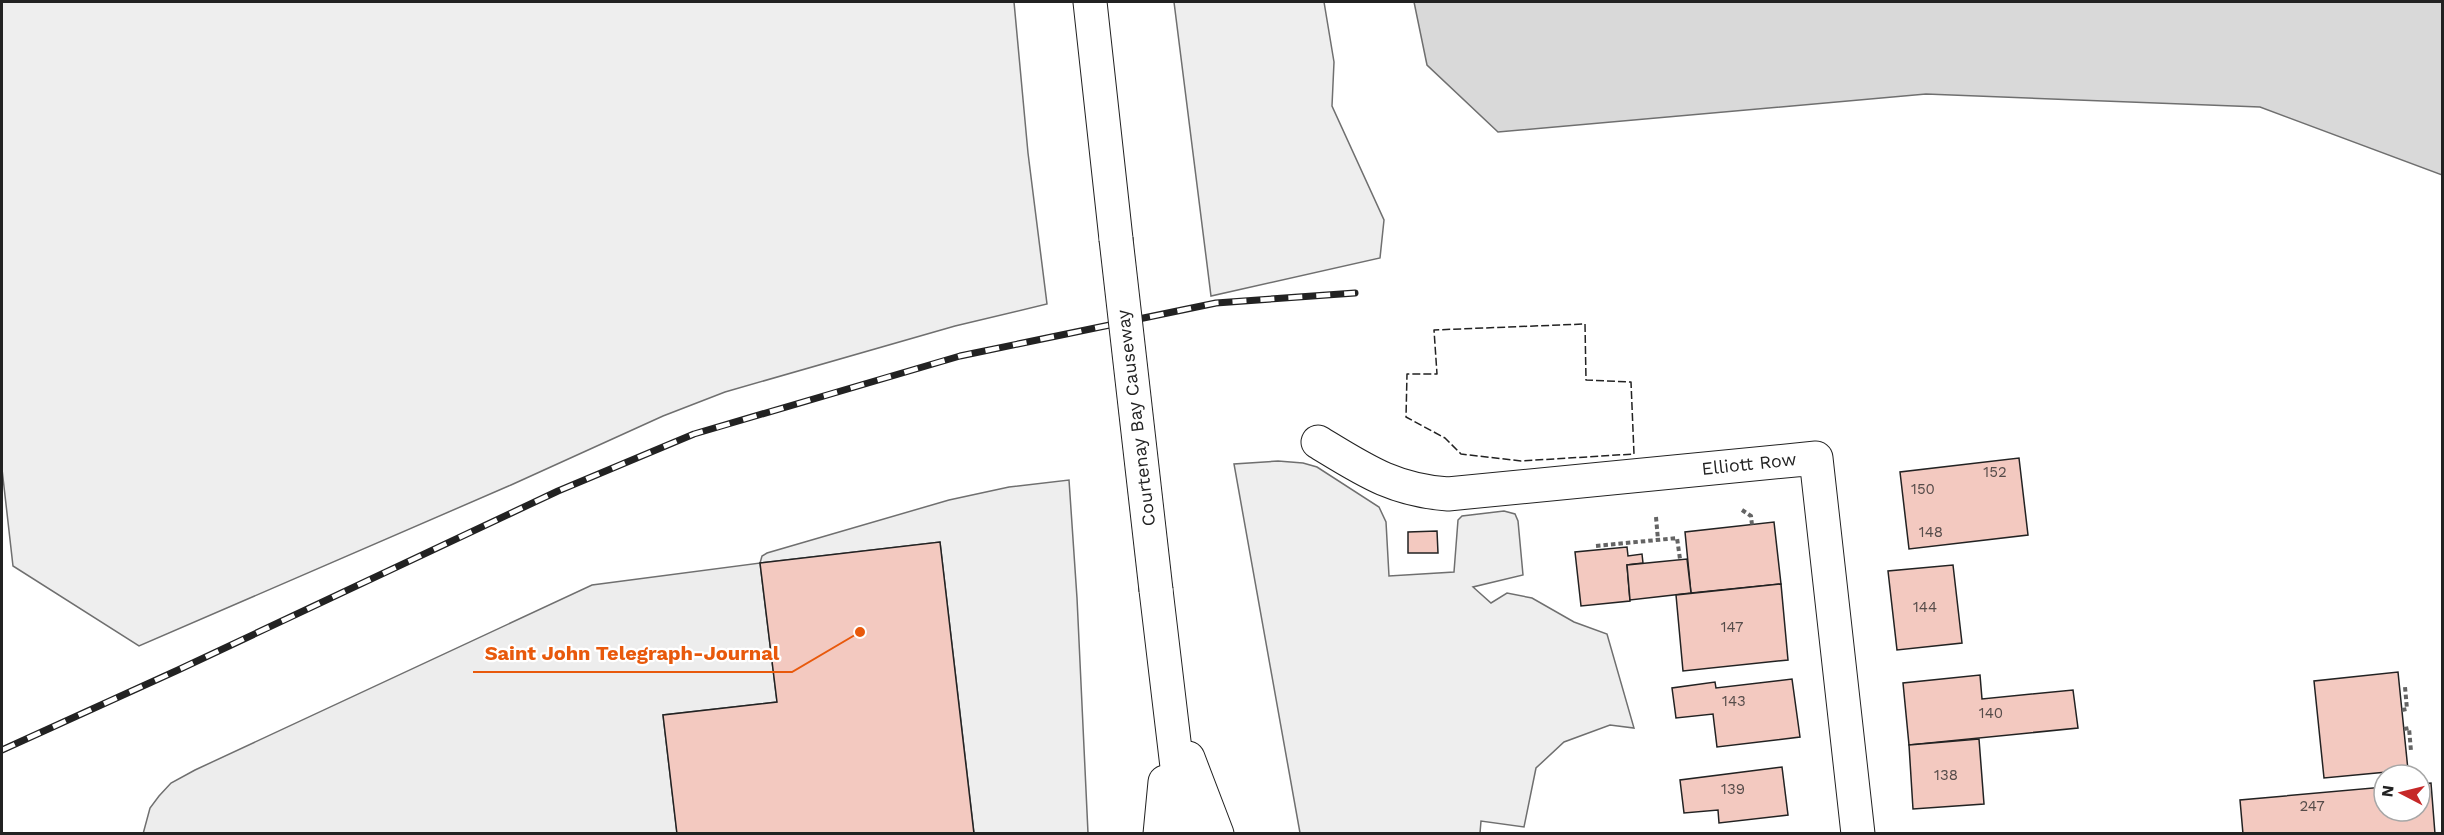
<svg xmlns="http://www.w3.org/2000/svg" width="2444" height="835" font-family="'Work Sans',sans-serif">
  <style>
    .green { fill: #eee; stroke: #6f6f6f; stroke-width: 1.5 }
    .parking { fill: #ededed; stroke: #6f6f6f; stroke-width: 1.5 }
    .water { fill: #d9d9d9; stroke: #6f6f6f; stroke-width: 1.5 }
    .building { fill: #f3c9c0; stroke: #222; stroke-width: 1.5 }
    .lines { fill: none; stroke-linecap: round; stroke-linejoin: round }
    .street-casing { stroke: #222; stroke-width: 35 }
    .secondary-casing { stroke: #222; stroke-width: 35 }
    .path { stroke: #646464; stroke-width: 4; stroke-dasharray: 4.5 3; stroke-linecap: butt }
    .street { stroke: #fff; stroke-width: 33 }
    .secondary { stroke: #fff; stroke-width: 33 }
    .rail-casing { stroke: #222; stroke-width: 7 }
    .rail { stroke: #fff; stroke-width: 4.5; stroke-dasharray: 14; stroke-linecap: butt }
    .secondary-bridge-casing { stroke: #222; stroke-width: 35; stroke-linecap: butt }
    .secondary-bridge { stroke: #fff; stroke-width: 33 }
    .fence { stroke: #222; stroke-width: 1.5; stroke-dasharray: 8 3; stroke-linecap: butt }
    .labels { text-anchor: middle; stroke-width: 4.5; stroke-linejoin: round; paint-order: stroke }
    .number-label { font-size: 15px; fill: #564c4a }
    .street-label { font-size: 18px; fill: #222; stroke: #fff }
    .leader { fill: none; stroke: #e8590c; stroke-width: 2 }
    .callout-dot { fill: #e8590c; stroke: #fff; stroke-width: 2 }
    .callout-label { font-size: 20px; text-anchor: middle; font-weight: bold; fill: #e8590c; stroke: #fff; stroke-width: 4.5; stroke-linejoin: round; paint-order: stroke }
  </style>
  <rect width="100%" height="100%" fill="#fff"/>
  <g class="green">
    <path d="M 2,2 L 1014,2 L 1028,153 L 1047,304 L 955,326 L 725,392 L 663,416 L 511,485 L 139,646 L 13,566 L 2,469 Z"/>
    <path d="M 1174,2 L 1324,2 L 1334,62 L 1332,106 L 1384,220 L 1380,258 L 1211,296 Z"/>
    <path d="M 1278,461 L 1303,463 L 1317,467 L 1379,507 L 1386,522 L 1389,576 L 1454,572 L 1458,520 L 1462,516 L 1504,511 L 1515,514 L 1518,521 L 1523,575 L 1473,587 L 1491,603 L 1507,593 L 1532,598 L 1574,622 L 1607,634 L 1634,728 L 1610,725 L 1564,742 L 1536,768 L 1524,827 L 1481,821 L 1480,833 L 1300,833 L 1234,464 Z"/>
    <path d="M 1069,480 L 1077,598 L 1088,833 L 974,833 L 940,542 L 760,563 L 762,556 L 767,553 L 949,500 L 1009,487 Z"/>
  </g>
  <path class="parking" d="M 760,563 L 777,702 L 663,715 L 677,833 L 143,834 L 150,808 L 159,796 L 171,783 L 195,770 L 592,585 Z"/>
  <path class="water" d="M 1414,2 L 2442,2 L 2442,175 L 2260,107 L 1926,94 L 1498,132 L 1427,65 Z"/>
  <g class="building">
    <path d="M 2019,458 L 2028,535 L 1909,549 L 1900,472 Z"/>
    <path d="M 1774,522 L 1781,584 L 1691,593 L 1685,532 Z"/>
    <path d="M 1437,531 L 1438,553 L 1408,553 L 1408,532 Z"/>
    <path d="M 940,542 L 974,834 L 677,834 L 663,715 L 777,702 L 760,563 Z"/>
    <path d="M 1627,547 L 1628,556 L 1642,554 L 1643,563 L 1627,565 L 1630,601 L 1581,606 L 1575,552 Z"/>
    <path d="M 1687,559 L 1691,593 L 1630,600 L 1627,565 Z"/>
    <path d="M 1953,565 L 1962,643 L 1897,650 L 1888,571 Z"/>
    <path d="M 1781,584 L 1788,660 L 1683,671 L 1676,595 Z"/>
    <path d="M 2398,672 L 2408,770 L 2324,778 L 2314,681 Z"/>
    <path d="M 1980,675 L 1982,699 L 2073,690 L 2078,728 L 1909,745 L 1903,683 Z"/>
    <path d="M 1792,679 L 1800,737 L 1717,747 L 1713,714 L 1676,718 L 1672,688 L 1715,682 L 1716,688 Z"/>
    <path d="M 1979,739 L 1984,804 L 1913,809 L 1909,745 Z"/>
    <path d="M 1782,767 L 1788,815 L 1719,823 L 1718,810 L 1684,813 L 1680,780 Z"/>
    <path d="M 2431,783 L 2435,834 L 2243,834 L 2240,800 L 2384,787 L 2384,811 L 2420,811 L 2420,784 Z"/>
  </g>
  <g class="lines">
    <g class="street-casing">
      <path id="street" d="M 1318,442 C 1364,470 1393,490 1448,494 L 1816,458 L 1858,834"/>
    </g>
    <g class="secondary-casing">
      <g id="secondary">
        <path d="M 1090,2 L 1116,239"/>
        <path d="M 1156,590 L 1185,834"/>
        <path d="M 1188,758 L 1217,834"/>
        <path d="M 1160,834 L 1165,782"/>
      </g>
    </g>
    <g class="path">
      <path d="M 1742,510 L 1751,516 L 1752,525"/>
      <path d="M 1656,517 L 1658,540"/>
      <path d="M 1596,546 L 1677,538 L 1680,559"/>
      <path d="M 2402,710 L 2407,709 L 2405,687"/>
      <path d="M 2404,729 L 2409,728 L 2411,751"/>
    </g>
    <use href="#street" class="street"/>
    <use href="#secondary" class="secondary"/>
    <g class="rail-casing">
      <path id="rail" d="M 2,750 L 178,670 L 558,491 L 694,434 L 960,356 L 1216,303 L 1355,293"/>
    </g>
    <use href="#rail" class="rail"/>
    <g class="secondary-bridge-casing">
      <path id="secondary-bridge" d="M 1116,239 L 1156,590"/>
    </g>
    <use href="#secondary-bridge" class="secondary-bridge"/>
    <path class="fence" d="M 1585,324 L 1586,380 L 1631,382 L 1634,454 L 1521,461 L 1461,454 L 1445,438 L 1406,417 L 1407,374 L 1437,374 L 1434,330 Z"/>
  </g>
  <g class="labels">
    <g class="number-label">
      <text x="1995" y="477">152</text>
      <text x="1923" y="494">150</text>
      <text x="1931" y="537">148</text>
      <text x="1925" y="612">144</text>
      <text x="1732" y="632">147</text>
      <text x="1734" y="706">143</text>
      <text x="1991" y="718">140</text>
      <text x="1946" y="780">138</text>
      <text x="1733" y="794">139</text>
      <text x="2312" y="811">247</text>
    </g>
    <g class="street-label">
      <text transform="translate(1136 418) rotate(-97)" y="6">Courtenay Bay Causeway</text>
      <text transform="translate(1749 464) rotate(-6)" y="6">Elliott Row</text>
    </g>
  </g>
  <path class="leader" d="M860 632L792 672H473"/>
  <circle class="callout-dot" cx="860" cy="632" r="6"/>
  <g class="callout-label">
    <text x="632" y="660">Saint John Telegraph-Journal</text>
  </g>
  <rect width="2444" height="835" fill="none" stroke="#222222" stroke-width="6"/>
  <g transform="translate(2402 793) rotate(277)"><circle r="28" fill="#ffffff" stroke="#a7a7a7" stroke-width="1.5"/>
  <path d="M0-4.5L10 22L0 15L-10 22Z" fill="#c62828"/>
  <text y="-9" font-size="16" font-weight="bold" text-anchor="middle" fill="#222222">N</text>
  </g>
</svg>
